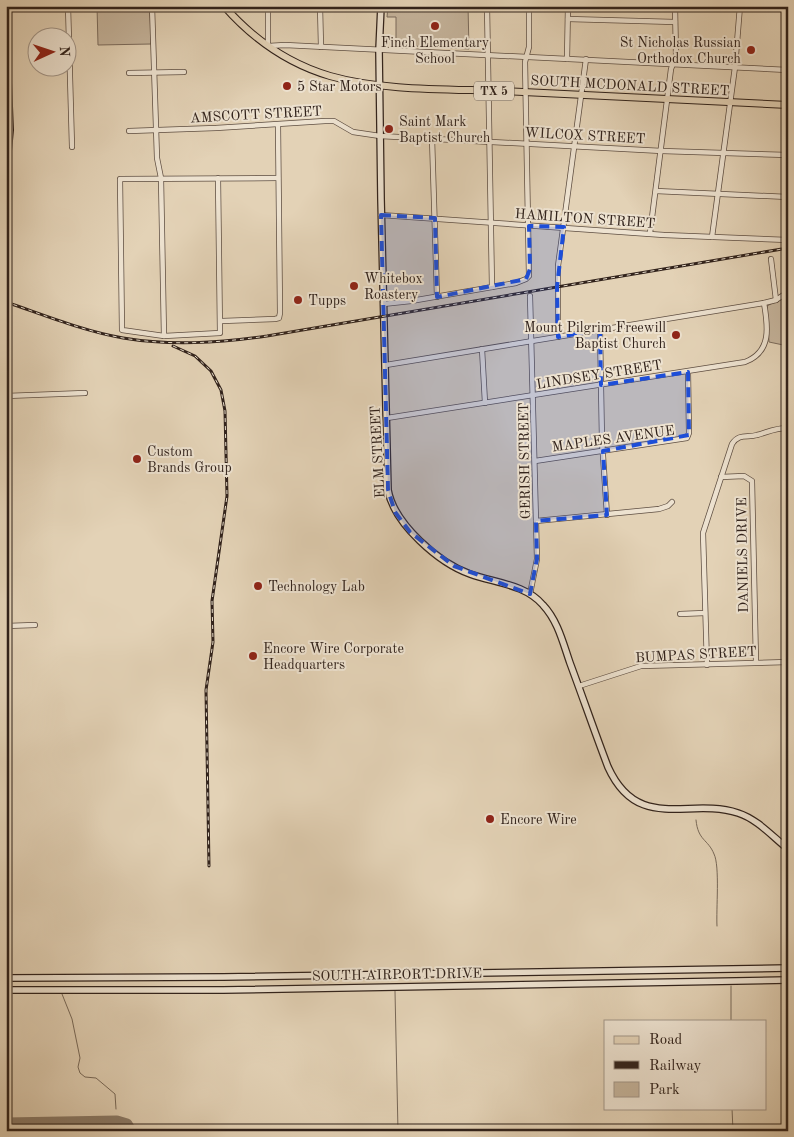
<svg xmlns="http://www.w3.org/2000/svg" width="794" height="1137" font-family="'Old Standard TT',serif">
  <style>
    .green { fill: #c5b49c; stroke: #7b6b5c }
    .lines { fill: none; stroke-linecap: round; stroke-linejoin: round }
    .stream { stroke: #776858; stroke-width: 1 }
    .taxiway { stroke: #8a7a68; stroke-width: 11 }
    .minor-casing { stroke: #5e4e42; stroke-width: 6 }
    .secondary-casing { stroke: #31221b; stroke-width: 8 }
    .primary-casing { stroke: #31221b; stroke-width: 8 }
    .minor { stroke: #ede2d0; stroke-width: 4.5 }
    .secondary { stroke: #ede2d0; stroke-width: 5.5 }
    .primary { stroke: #e3d2b6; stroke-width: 6 }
    .rail-casing { stroke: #31221b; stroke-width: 3 }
    .rail { stroke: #ede2d0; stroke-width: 1; stroke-dasharray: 4; stroke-linecap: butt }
    .marked { fill: #1d4ed8; fill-opacity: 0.2; stroke: #1d4ed8; stroke-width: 4; stroke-dasharray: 10 6; stroke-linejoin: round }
    .poi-dot { fill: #8f2418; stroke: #ede2d0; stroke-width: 2 }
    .labels { text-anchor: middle; stroke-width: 4; stroke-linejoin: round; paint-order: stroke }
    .shield { fill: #ede2d0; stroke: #695c51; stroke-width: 1 }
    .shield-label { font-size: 12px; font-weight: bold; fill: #31221b }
    .poi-label { font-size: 14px; fill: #31221b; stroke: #ede2d0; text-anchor: start }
    .street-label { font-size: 14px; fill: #31221b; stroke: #ede2d0 }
  </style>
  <rect width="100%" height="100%" fill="#e3d2b6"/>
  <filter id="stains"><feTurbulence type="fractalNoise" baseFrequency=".004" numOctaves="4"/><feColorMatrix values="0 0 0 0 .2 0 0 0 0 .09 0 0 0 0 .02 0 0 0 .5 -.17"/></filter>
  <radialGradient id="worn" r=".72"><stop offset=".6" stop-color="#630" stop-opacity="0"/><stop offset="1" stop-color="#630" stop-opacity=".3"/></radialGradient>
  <g class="green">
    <path d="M 97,6 L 150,6 L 151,44 L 98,45 Z"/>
    <path d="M 388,6 L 468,6 L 469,49 L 396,45 L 396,17 L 387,17 Z"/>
    <path d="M 788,295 L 788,346 L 769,342 L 767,306 Z"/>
  </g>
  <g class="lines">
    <g class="stream">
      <path d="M 696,820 C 698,841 708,839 714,854 C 720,866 716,910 717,926"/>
      <path d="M 731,986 L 731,1021"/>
      <path d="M 395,991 L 398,1131"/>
      <path d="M 62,994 L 72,1019 L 80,1058 L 78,1067 L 80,1073 L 85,1077 L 96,1078 L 115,1094 L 116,1109"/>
      <path d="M 732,1108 L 733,1131"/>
    </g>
    <path class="taxiway" d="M 6,1123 L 117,1121 L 127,1124 L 131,1131"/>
    <g class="minor-casing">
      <g id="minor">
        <path d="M 68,6 L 72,147"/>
        <path d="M 152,6 L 157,158 L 161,178 L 164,336"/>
        <path d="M 268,6 L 268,46 L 285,45 L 788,70"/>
        <path d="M 320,6 L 321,47"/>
        <path d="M 487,6 L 492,287"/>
        <path d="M 568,19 L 675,22"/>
        <path d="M 567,59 L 568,6"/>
        <path d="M 129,73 L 184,72"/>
        <path d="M 129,131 L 216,128 L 325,121 L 334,121 L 353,132 L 380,136 L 662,151 L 788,155"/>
        <path d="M 432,138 L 437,297"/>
        <path d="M 218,178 L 220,333 L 164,336 L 122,330 L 120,179 L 278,178"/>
        <path d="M 656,191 L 788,197"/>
        <path d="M 381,215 L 664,235 L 788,240"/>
        <path d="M 650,233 L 671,69 L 676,56 L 675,6"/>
        <path d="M 712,237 L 735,67 L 740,6"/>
        <path d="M 771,259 L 776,300"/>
        <path d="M 383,304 L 411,301 L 516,283 L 526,279 L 529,276 L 525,62 L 529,47 L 529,6"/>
        <path d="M 222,321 L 275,319 L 279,318 L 280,313 L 278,125"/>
        <path d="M 600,330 L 602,441 L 607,515"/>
        <path d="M 558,337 L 558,266 L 586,59"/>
        <path d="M 482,349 L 485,403"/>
        <path d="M 386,365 L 764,303 L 776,300 L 788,292"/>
        <path d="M 6,396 L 85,393"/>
        <path d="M 387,418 L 745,362 C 772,352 768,326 764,303"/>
        <path d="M 535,461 L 687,438 L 689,433 L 688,372"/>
        <path d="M 721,477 L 744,476 L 752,481 L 756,662"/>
        <path d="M 536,521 L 659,509 L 668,506 L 672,502"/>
        <path d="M 530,594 L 537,559 L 530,296"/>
        <path d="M 680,614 L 705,613"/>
        <path d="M 6,626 L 35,625"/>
        <path d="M 707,665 L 703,533 L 732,444 C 739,433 747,438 757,435 C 768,432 775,428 788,428"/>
        <path d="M 579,686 L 641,666 L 788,662"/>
        <path d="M 6,700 L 9,884 L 6,884"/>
      </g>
    </g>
    <g class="secondary-casing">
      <g id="secondary">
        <path d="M 381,6 L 379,50 L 381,199 L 388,490 C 394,524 439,563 470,574 C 495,583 525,584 543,605 C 558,621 563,643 570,663 C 583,698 595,733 608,767 C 638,833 688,797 738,813 C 757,819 772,836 788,849"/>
        <path d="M 6,36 L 10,130 L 6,171"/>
        <path d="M 6,978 L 223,977 L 788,968"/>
        <path d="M 6,990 L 223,990 L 788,980"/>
      </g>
    </g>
    <g class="primary-casing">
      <path id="primary" d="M 224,6 C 253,39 289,64 330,76 C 382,91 450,89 504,91 C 598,95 693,100 788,105"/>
    </g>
    <use href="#minor" class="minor"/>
    <use href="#secondary" class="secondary"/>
    <use href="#primary" class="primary"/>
    <g class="rail-casing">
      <g id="rail">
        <path d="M 6,302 C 44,315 83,331 123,338 C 171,346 218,343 267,336 L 788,248"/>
        <path d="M 173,346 L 195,356 L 211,371 L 221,390 L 225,411 L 227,496 L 212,601 L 213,642 L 206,690 L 209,866"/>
      </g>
    </g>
    <use href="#rail" class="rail"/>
  </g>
  <path class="marked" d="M 381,215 L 435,218 L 437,297 L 526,279 L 530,269 L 529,226 L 564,227 L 557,287 L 558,337 L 600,330 L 601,385 L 688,372 L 689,435 L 603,451 L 607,515 L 536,521 L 537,559 L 530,594 L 454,566 L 410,532 L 395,512 L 388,490 Z"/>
  <g class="poi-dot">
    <circle cx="435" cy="26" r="5"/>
    <circle cx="751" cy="50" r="5"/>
    <circle cx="287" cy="86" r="5"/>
    <circle cx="389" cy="129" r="5"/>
    <circle cx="354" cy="286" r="5"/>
    <circle cx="298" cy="300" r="5"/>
    <circle cx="676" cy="335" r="5"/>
    <circle cx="137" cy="459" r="5"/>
    <circle cx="258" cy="586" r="5"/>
    <circle cx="253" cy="656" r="5"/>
    <circle cx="490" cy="819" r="5"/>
  </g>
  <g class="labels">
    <rect class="shield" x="474" y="81.5" width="40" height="19" rx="4"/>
    <g class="shield-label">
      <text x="494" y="95">TX 5</text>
    </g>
    <g class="poi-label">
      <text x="435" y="47" text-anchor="middle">Finch Elementary<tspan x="435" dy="16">School</tspan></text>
      <text x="741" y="47" text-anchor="end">St Nicholas Russian<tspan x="741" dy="16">Orthodox Church</tspan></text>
      <text x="297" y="91">5 Star Motors</text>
      <text x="399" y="126">Saint Mark<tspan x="399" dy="16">Baptist Church</tspan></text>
      <text x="364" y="283">Whitebox<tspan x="364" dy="16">Roastery</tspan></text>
      <text x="308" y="305">Tupps</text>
      <text x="666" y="332" text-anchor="end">Mount Pilgrim Freewill<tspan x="666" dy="16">Baptist Church</tspan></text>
      <text x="147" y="456">Custom<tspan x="147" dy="16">Brands Group</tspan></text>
      <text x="268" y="591">Technology Lab</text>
      <text x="263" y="653">Encore Wire Corporate<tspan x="263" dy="16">Headquarters</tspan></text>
      <text x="500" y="824">Encore Wire</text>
    </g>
    <g class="street-label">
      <text transform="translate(630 85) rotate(3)" y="5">SOUTH MCDONALD STREET</text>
      <text transform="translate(256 114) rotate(-3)" y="5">AMSCOTT STREET</text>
      <text transform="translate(585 135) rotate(3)" y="5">WILCOX STREET</text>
      <text transform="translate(585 218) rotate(4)" y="5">HAMILTON STREET</text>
      <text transform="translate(599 374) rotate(-9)" y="5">LINDSEY STREET</text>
      <text transform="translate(613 438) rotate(-8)" y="5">MAPLES AVENUE</text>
      <text transform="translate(377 452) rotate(-93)" y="5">ELM STREET</text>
      <text transform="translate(524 461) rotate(-91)" y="5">GERISH STREET</text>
      <text transform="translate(742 555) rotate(-91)" y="5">DANIELS DRIVE</text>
      <text transform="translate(696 654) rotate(-3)" y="5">BUMPAS STREET</text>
      <text transform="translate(397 974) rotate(-1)" y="5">SOUTH AIRPORT DRIVE</text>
    </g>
  </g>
  <rect width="794" height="1137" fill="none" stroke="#e3d2b6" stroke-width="25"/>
  <rect x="8" y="8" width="779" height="1122" fill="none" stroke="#31221b" stroke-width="2.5"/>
  <rect x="12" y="12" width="769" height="1112" fill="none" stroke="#31221b"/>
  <rect x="604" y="1020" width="162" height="90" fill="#ede2d0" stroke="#a29588"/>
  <rect x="614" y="1036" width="25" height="8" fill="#e3d2b6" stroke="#a29588"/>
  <text x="649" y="1044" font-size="15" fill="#31221b">Road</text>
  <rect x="614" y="1061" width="25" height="8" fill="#31221b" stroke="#a29588"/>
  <text x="649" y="1070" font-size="15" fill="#31221b">Railway</text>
  <rect x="614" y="1082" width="25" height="15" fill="#c5b49c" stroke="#a29588"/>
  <text x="649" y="1094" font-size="15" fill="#31221b">Park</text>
  <g transform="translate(52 52) rotate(87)"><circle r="24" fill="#ede2d0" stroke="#a29588"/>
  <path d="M0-4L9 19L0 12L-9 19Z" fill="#8f2418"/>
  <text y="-8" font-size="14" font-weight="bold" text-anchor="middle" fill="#31221b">N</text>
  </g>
  <rect width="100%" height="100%" filter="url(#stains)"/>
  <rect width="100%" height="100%" fill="url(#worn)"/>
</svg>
